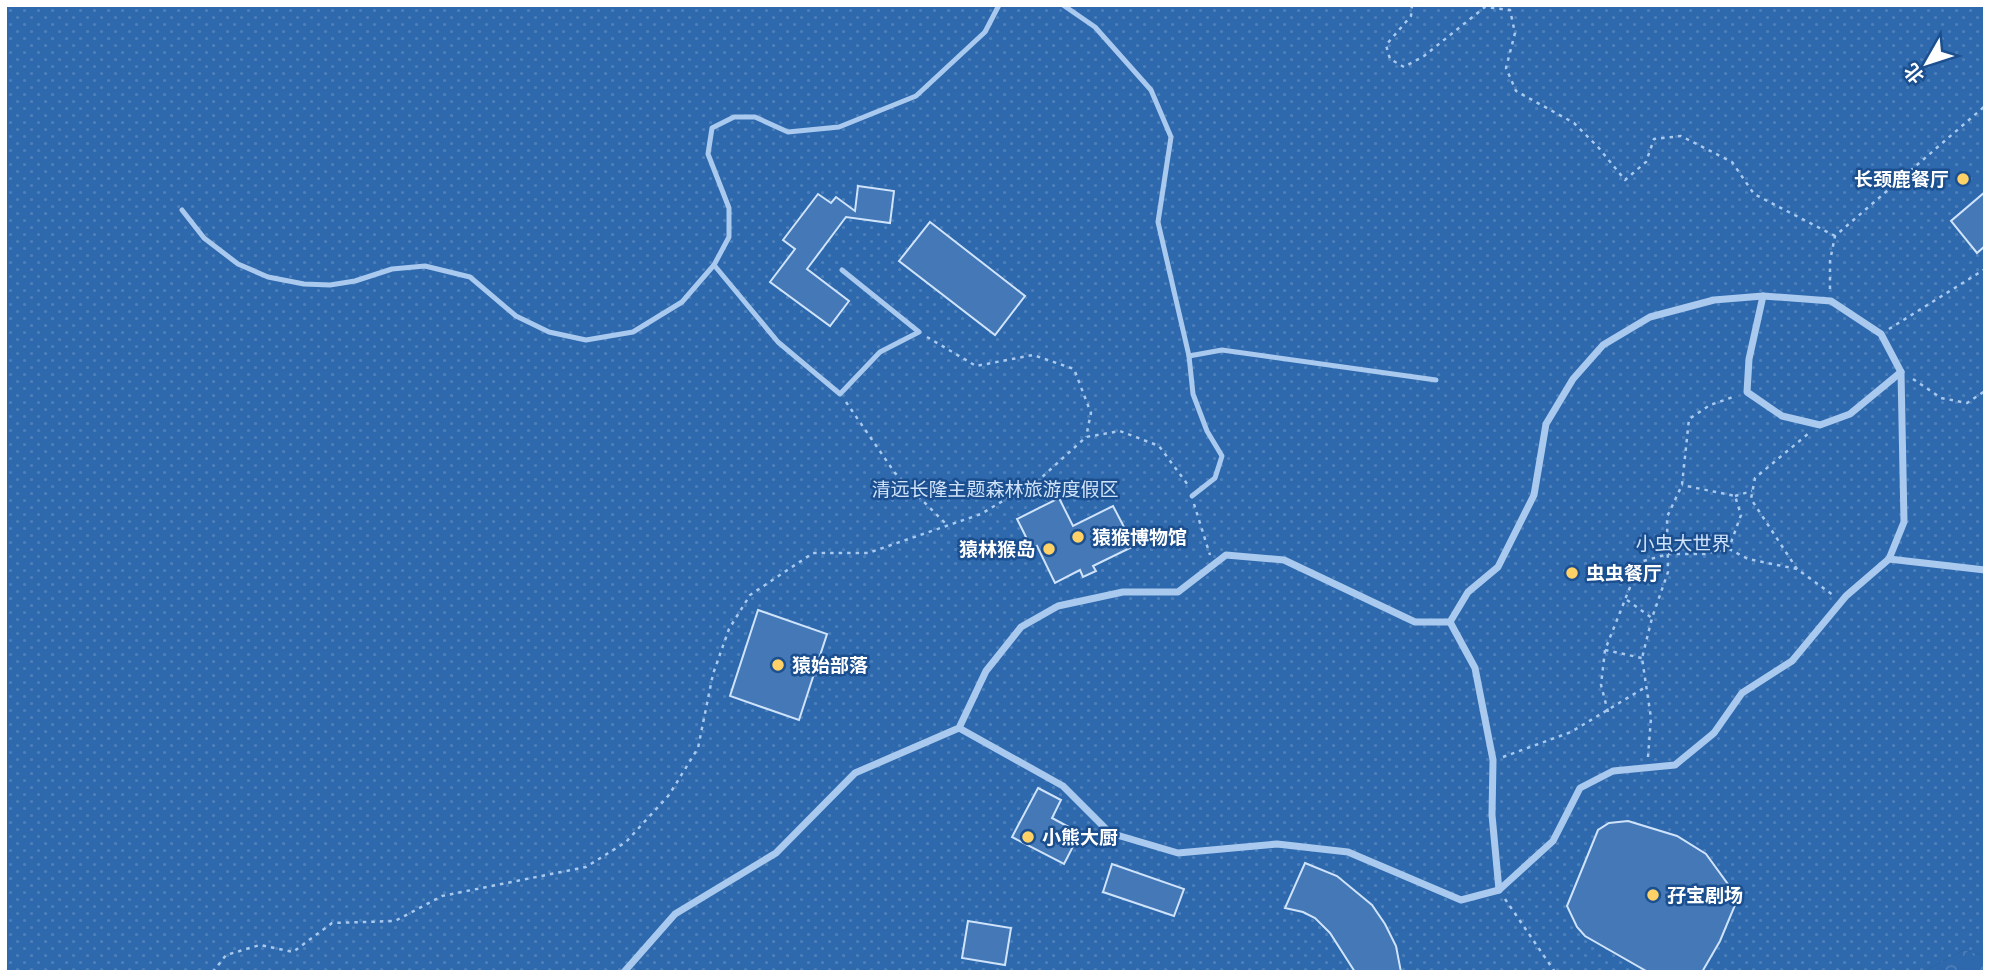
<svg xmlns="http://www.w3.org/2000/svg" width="1990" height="977" font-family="Helvetica,'Noto Sans SC',sans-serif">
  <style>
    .forest { fill: url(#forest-crowns) }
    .park { fill: url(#park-dots) }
    .building { fill: #4478b7; stroke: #cfe3fa; stroke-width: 2 }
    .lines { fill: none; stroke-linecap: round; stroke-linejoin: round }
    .path { stroke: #a9c9ee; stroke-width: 2.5; stroke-dasharray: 3.5 5; stroke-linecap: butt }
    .lane { stroke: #a9c9ee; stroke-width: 5 }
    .street { stroke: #a9c9ee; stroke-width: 7 }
    .poi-dot { fill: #ffd166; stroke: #1b4f8f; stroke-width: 2.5 }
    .labels { text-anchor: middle; stroke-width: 5; stroke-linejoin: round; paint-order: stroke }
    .poi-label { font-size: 19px; font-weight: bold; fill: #fff; stroke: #1b4f8f; text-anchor: start }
    .park-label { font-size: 19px; fill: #cfe3fa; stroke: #1b4f8f }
  </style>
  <defs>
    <pattern id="forest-crowns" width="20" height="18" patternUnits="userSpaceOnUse" patternTransform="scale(1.75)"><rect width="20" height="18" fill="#2e69ad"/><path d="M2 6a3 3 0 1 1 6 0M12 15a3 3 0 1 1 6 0" fill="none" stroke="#4d80b9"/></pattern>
    <pattern id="park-dots" width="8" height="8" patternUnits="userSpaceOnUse" patternTransform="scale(1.75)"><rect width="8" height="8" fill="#2e69ad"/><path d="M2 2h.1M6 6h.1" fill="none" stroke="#4d80b9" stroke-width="1.8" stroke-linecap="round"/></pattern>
  </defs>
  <rect width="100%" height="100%" fill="#1b4f8f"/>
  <path class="forest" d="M 1964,950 L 1985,956 L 1985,972 L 1923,972 Z"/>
  <path class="park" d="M 5,5 L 1985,5 L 1985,956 L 1964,950 L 1923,972 L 5,972 Z"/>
  <g class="building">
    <path d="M 858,186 L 894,191 L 890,223 L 846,217 L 807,269 L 849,301 L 830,326 L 770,282 L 795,249 L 783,240 L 818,194 L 831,203 L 836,197 L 855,211 Z"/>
    <path d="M 1985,192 L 1985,246 L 1977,253 L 1951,221 Z"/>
    <path d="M 930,222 L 1025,296 L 995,335 L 899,261 Z"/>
    <path d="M 1059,498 L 1073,526 L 1113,506 L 1134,546 L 1093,566 L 1096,571 L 1083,577 L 1080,570 L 1055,583 L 1037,546 L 1032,549 L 1017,519 Z"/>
    <path d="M 758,610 L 827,634 L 799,720 L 730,696 Z"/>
    <path d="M 1038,788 L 1061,800 L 1052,818 L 1080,833 L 1064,864 L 1012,837 Z"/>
    <path d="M 1628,821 L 1677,836 L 1706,854 L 1738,898 L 1720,941 L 1702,972 L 1648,972 L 1585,936 L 1577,927 L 1567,906 L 1598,830 L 1609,823 Z"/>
    <path d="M 1305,863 L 1337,876 L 1372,905 L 1385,924 L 1396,946 L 1401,972 L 1355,972 L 1330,933 L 1315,918 L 1303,912 L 1285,908 Z"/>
    <path d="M 1112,864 L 1184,889 L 1174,916 L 1103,892 Z"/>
    <path d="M 968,921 L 1011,928 L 1005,965 L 962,958 Z"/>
  </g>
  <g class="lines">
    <g class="path">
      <path d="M 1412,5 L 1411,16 L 1386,45 L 1390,59 L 1404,67 L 1424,56 L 1485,7 L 1510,10 L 1515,33 L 1506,68 L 1516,91 L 1574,123 L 1598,147 L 1625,180 L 1646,162 L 1654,139 L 1681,136 L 1732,162 L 1754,194 L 1835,236"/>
      <path d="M 1830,289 L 1830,261 L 1835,236 L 1985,106"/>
      <path d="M 1889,329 L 1985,269"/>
      <path d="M 927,337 L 976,366 L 1033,355 L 1074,369 L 1091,413 L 1086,437"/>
      <path d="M 1913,379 L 1941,398 L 1967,403 L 1985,391"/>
      <path d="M 846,402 L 895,473 L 948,526"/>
      <path d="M 1735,496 L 1752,491"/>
      <path d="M 1194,504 L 1210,555"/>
      <path d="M 1729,549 L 1748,559 L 1797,569 L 1833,595"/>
      <path d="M 1797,569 L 1751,499 L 1755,478 L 1809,433"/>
      <path d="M 1627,600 L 1652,618"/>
      <path d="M 1605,650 L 1642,658"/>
      <path d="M 1608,712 L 1601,685 L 1605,650 L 1640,562 L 1668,554 L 1705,554 L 1729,548 L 1741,515 L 1735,496 L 1682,485"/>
      <path d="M 1503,757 L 1571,732 L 1644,688"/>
      <path d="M 1648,757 L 1651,718 L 1642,658 L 1652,618 L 1668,572 L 1667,517 L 1682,485 L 1689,419 L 1710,405 L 1736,396"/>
      <path d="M 1505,899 L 1555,972"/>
      <path d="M 213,972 L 226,955 L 260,945 L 293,952 L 332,923 L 395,921 L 442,896 L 586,867 L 626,842 L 669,795 L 698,748 L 713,674 L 729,629 L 750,595 L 813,553 L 868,553 L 981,514 L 1041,478 L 1086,437 L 1120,431 L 1159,446 L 1188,485"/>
    </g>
    <g class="lane">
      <path d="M 1063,5 L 1095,27 L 1151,90 L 1171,137 L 1158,222 L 1189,356 L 1222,350 L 1436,380"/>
      <path d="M 182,210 L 204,238 L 238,264 L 268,277 L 304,284 L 330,285 L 355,281 L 392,269 L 425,266 L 470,277 L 516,316 L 549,332 L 586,340 L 633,332 L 682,302 L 714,265 L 729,237 L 729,208 L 708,154 L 712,128 L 734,117 L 755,117 L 788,132 L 839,127 L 916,96 L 985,32 L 999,5"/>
      <path d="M 714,265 L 778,342 L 840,394 L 880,352 L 919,332 L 842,270"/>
      <path d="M 1189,356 L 1193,394 L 1207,431 L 1222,456 L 1215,478 L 1192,496"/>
    </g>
    <g class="street">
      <path d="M 1763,296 L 1749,359 L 1747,392 L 1782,416 L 1820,425 L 1850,414 L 1901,372"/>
      <path d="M 1889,559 L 1985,570"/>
      <path d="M 1450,622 L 1475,668 L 1493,760 L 1492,815 L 1499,890"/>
      <path d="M 624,972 L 675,914 L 776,853 L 855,773 L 959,728 L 1063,786 L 1110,833 L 1178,853 L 1277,844 L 1348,852 L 1461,900 L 1499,890 L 1553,841 L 1580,788 L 1613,771 L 1675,765 L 1714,733 L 1742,693 L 1792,661 L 1846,596 L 1889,559 L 1904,522 L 1901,372 L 1881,334 L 1831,301 L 1763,296 L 1714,300 L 1650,317 L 1603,345 L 1573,379 L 1546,424 L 1534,495 L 1498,567 L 1468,592 L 1450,622 L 1415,622 L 1284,560 L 1226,555 L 1178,592 L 1123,592 L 1058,606 L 1021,627 L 986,671 L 959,728"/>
    </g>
  </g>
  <g class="poi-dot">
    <circle cx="1963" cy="179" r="7"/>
    <circle cx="1078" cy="537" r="7"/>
    <circle cx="1049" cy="549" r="7"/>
    <circle cx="1572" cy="573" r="7"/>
    <circle cx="778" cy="665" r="7"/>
    <circle cx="1028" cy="837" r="7"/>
    <circle cx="1653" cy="895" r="7"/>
  </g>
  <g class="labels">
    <g class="poi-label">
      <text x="1949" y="186" text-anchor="end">长颈鹿餐厅</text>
      <text x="1092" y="544">猿猴博物馆</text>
      <text x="1035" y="556" text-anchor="end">猿林猴岛</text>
      <text x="1586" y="580">虫虫餐厅</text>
      <text x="792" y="672">猿始部落</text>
      <text x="1042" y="844">小熊大厨</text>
      <text x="1667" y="902">孖宝剧场</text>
    </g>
    <g class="park-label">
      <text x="995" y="496">清远长隆主题森林旅游度假区</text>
      <text x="1683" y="550">小虫大世界</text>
    </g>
  </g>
  <rect width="1990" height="977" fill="none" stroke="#ffffff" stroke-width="14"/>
  <g transform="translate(1927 63) rotate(231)" stroke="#1b4f8f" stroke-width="5" paint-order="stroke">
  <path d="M0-5L12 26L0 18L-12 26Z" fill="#ffffff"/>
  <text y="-10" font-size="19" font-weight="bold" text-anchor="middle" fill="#ffffff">北</text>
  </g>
</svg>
